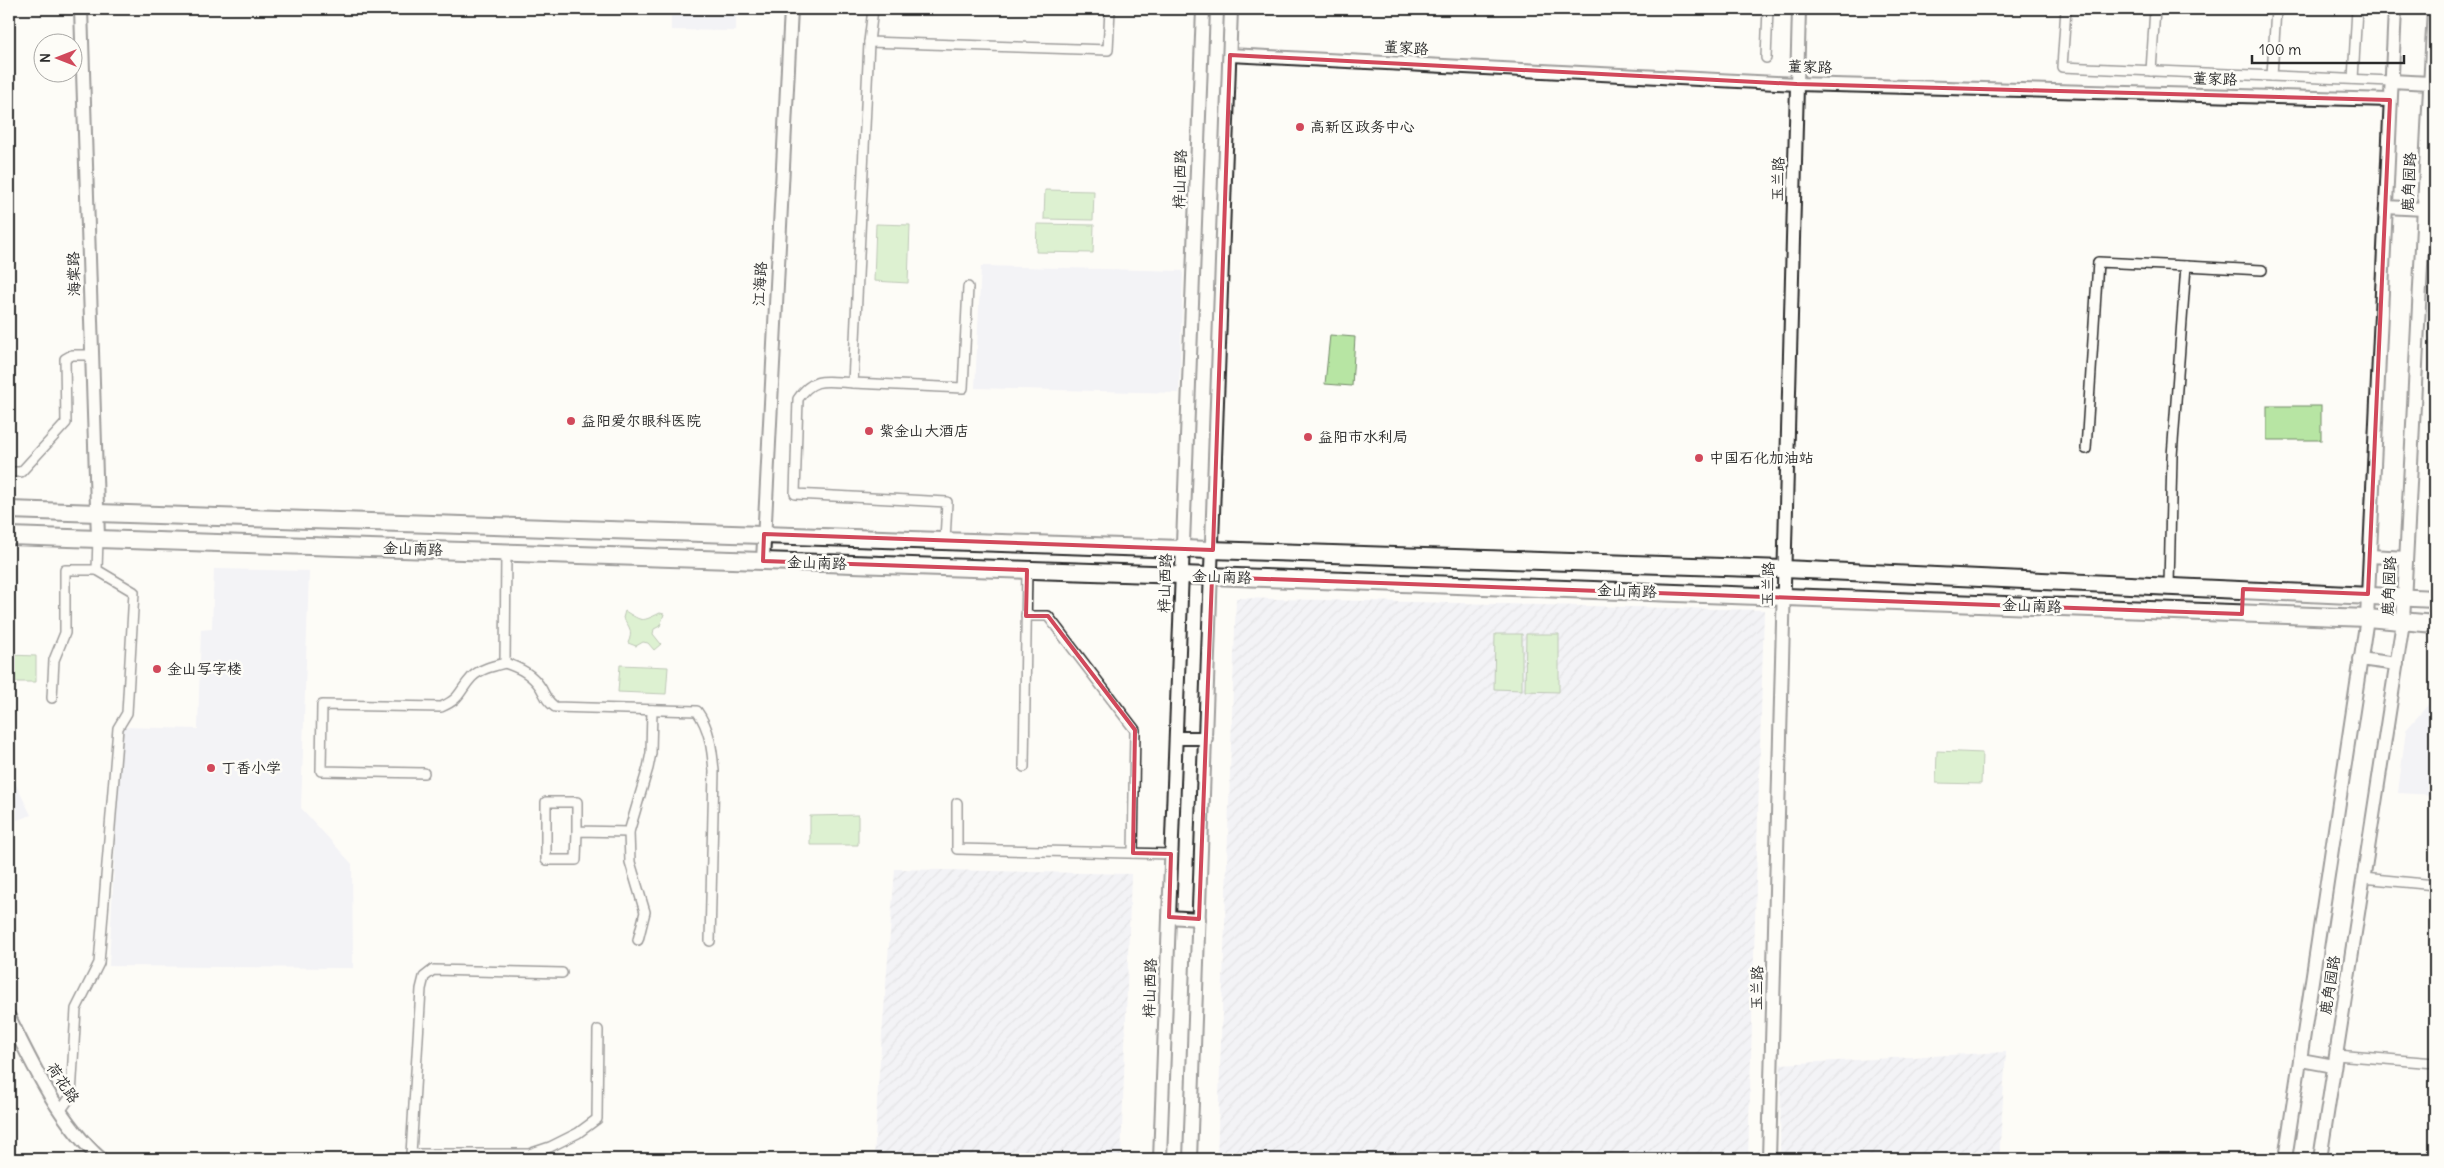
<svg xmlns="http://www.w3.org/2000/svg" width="2444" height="1168" font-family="Delius,'LXGW WenKai TC',sans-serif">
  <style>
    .built { fill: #e6e8f3 }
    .industrial { fill: url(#industrial-furrows) }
    .green { fill: #b7e5a3; stroke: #718867 }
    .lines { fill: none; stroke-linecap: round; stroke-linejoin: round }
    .street-casing { stroke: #2b2b2b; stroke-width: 12 }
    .secondary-casing { stroke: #2b2b2b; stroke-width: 16 }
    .highway-casing { stroke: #2b2b2b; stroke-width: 20 }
    .street { stroke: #fdfcf7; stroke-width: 9 }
    .secondary { stroke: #fdfcf7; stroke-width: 12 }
    .highway { stroke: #fdfcf7; stroke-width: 16 }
    .marked { fill: none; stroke: #d1495b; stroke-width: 4; stroke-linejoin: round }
    .poi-dot { fill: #d1495b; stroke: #fdfcf7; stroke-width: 2 }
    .labels { text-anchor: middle; stroke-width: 5; stroke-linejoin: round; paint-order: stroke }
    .street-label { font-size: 15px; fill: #2b2b2b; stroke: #fdfcf7 }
    .poi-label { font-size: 15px; fill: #2b2b2b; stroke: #fdfcf7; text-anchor: start }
  </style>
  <defs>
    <pattern id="industrial-furrows" width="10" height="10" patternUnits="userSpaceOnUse" patternTransform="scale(1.25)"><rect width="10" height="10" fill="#e6e8f3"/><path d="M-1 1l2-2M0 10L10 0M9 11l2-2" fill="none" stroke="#c5c7d0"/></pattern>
  </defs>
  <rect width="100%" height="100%" fill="#fdfcf7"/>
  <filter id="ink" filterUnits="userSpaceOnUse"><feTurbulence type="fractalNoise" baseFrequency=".02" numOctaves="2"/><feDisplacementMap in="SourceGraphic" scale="10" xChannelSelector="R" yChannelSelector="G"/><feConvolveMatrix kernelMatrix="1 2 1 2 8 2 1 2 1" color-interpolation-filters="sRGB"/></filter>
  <g filter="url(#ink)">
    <g class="built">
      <path d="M 671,9 L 736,9 L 736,31 L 671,30 Z"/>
      <path d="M 981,266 L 1183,271 L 1179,393 L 975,388 Z"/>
      <path d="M 214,569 L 309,571 L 301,808 L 352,864 L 353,968 L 109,966 L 121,727 L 198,729 L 201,630 L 212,629 Z"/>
      <path d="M 2435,697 L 2435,795 L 2398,793 L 2406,730 Z"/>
      <path d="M 9,771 L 31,815 L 9,823 Z"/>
    </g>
    <g class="industrial">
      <path d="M 1236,598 L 1764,610 L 1748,1159 L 1217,1159 Z"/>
      <path d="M 895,869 L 1131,874 L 1121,1159 L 874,1159 L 878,1087 Z"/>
      <path d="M 2006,1052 L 1999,1159 L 1780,1159 L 1781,1064 Z"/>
    </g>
    <g class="green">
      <path d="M 1045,190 L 1094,191 L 1093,220 L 1044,219 Z"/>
      <path d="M 876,224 L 910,225 L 908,283 L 874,281 Z"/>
      <path d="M 1037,224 L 1094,225 L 1093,253 L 1036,252 Z"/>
      <path d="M 1330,335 L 1355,337 L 1352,386 L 1325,384 Z"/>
      <rect x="2267" y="406" width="54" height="34"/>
      <path d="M 625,611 C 643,622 641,622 660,613 L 664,614 L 660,626 L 654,629 L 653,634 L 661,644 L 654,650 L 648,643 L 643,642 L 636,646 L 628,643 C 633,632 630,627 623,618 Z"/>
      <path d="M 1495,634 L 1522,634 L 1522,690 L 1494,689 Z"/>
      <path d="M 1526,634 L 1559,634 L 1559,692 L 1525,691 Z"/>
      <path d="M 9,655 L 36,656 L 36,682 L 9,682 Z"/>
      <path d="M 620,665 L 668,667 L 666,694 L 618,692 Z"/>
      <path d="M 1937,751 L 1982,753 L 1981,784 L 1936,783 Z"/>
      <path d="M 858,815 L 858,845 L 810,845 L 810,816 Z"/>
    </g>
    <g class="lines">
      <g class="street-casing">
        <g id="street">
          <path d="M 873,9 L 869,42 L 1108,50 L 1110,9"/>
          <path d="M 2066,9 L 2062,67 L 2391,81"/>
          <path d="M 869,42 L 853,383 C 828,382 814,375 798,399 L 795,494 L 947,502 L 945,541"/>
          <path d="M 1766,58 L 1768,9"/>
          <path d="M 2151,71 L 2155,9"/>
          <path d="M 2272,76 L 2276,9"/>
          <path d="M 2353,79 L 2357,9"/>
          <path d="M 853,383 L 963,388 L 968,287"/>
          <path d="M 2086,449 L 2098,262 L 2186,266"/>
          <path d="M 9,472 L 21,472 L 66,423 L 65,359 L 72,355 L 93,355"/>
          <path d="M 2169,585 L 2172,456 L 2186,266 L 2262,270"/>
          <path d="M 1026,616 L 1048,616 L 1135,730 L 1133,853"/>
          <path d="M 505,663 C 520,668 532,674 541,688 C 546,697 547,701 555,707 L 697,711 C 710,729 712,749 714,771 L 710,941"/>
          <path d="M 52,698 L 54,660 L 65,633 L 65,570 L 97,570"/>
          <path d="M 1024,767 L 1027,570"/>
          <path d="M 424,773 L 321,771 L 322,705 L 441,707 C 462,698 458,692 472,677 C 480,669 493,666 505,663 L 506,552"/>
          <path d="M 957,803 L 957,849 L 1171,854"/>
          <path d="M 577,831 L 576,860 L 546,860 L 546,802 L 577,802 L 577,831 L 629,832"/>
          <path d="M 2363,878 L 2435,885"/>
          <path d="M 638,940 L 645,912 L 630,862 L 629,832 L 648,768 L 651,753 L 652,710"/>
          <path d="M 2336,1055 L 2435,1063"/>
          <path d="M 61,1110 L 71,1096 L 76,1009 L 99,963 L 118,728 L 127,713 L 134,592 L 97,570 L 98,538"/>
          <path d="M 411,1154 L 421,989 L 424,977 L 433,970 L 562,973"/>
          <path d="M 410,1159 L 411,1154 L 529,1154 L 550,1147 L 578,1133 L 597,1119 L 598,1030"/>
        </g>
      </g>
      <g class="secondary-casing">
        <g id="secondary">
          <path d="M 81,9 L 98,538"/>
          <path d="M 1230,55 L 1797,84 L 2390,100"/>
          <path d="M 2391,81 L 2430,83"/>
          <path d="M 2386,207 L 2424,209"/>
          <path d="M 2370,556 L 2406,558"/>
          <path d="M 763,561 L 791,9"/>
          <path d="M 2360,659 L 2397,664"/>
          <path d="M 1176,738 L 1206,738"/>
          <path d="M 1169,917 L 1199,919"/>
          <path d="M 9,1017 C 33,1066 60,1123 101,1159"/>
          <path d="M 2301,1060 L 2334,1066"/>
          <path d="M 1160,1159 L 1203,9"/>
          <path d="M 1190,1159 L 1231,9"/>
          <path d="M 1769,1159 L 1799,9"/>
          <path d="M 2285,1159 L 2367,618 L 2395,9"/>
          <path d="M 2320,1159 L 2403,622 L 2434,9"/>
        </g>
      </g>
      <g class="highway-casing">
        <g id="highway">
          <path d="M 9,510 L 1784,569 L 2435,599"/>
          <path d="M 9,536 L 1182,575 L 2367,618 L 2435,624"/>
        </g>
      </g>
      <use href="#street" class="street"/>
      <use href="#secondary" class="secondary"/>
      <use href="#highway" class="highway"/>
    </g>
  </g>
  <path d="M0 0H2444V1168H0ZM 1230,55 L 1797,84 L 2390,100 L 2368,594 L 2243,589 L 2242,614 L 1212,577 L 1199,919 L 1169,917 L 1171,854 L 1133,853 L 1135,730 L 1048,616 L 1026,616 L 1027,570 L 763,561 L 764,534 L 1213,550 Z" fill="#fdfcf7" fill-opacity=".55" fill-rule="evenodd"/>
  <path class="marked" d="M 1230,55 L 1797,84 L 2390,100 L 2368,594 L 2243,589 L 2242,614 L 1212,577 L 1199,919 L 1169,917 L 1171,854 L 1133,853 L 1135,730 L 1048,616 L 1026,616 L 1027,570 L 763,561 L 764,534 L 1213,550 Z"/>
  <g class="poi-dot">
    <circle cx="1300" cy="127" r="5"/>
    <circle cx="571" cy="421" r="5"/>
    <circle cx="869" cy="431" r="5"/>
    <circle cx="1308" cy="437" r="5"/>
    <circle cx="1699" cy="458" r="5"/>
    <circle cx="157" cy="669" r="5"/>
    <circle cx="211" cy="768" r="5"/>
  </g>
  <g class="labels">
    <g class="street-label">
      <text transform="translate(1406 48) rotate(3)" y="5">董家路</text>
      <text transform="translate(1810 67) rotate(2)" y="5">董家路</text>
      <text transform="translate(2215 79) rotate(2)" y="5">董家路</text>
      <text transform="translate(1180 179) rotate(-88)" y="5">梓山西路</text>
      <text transform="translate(1778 179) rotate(-88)" y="5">玉兰路</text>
      <text transform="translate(2409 182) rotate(-87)" y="5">鹿角园路</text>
      <text transform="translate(74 274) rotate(-92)" y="5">海棠路</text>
      <text transform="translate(760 284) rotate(-87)" y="5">江海路</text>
      <text transform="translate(413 549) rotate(2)" y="5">金山南路</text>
      <text transform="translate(817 563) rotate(2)" y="5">金山南路</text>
      <text transform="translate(1222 577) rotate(2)" y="5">金山南路</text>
      <text transform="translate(1165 583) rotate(-88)" y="5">梓山西路</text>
      <text transform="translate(1768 584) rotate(-88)" y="5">玉兰路</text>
      <text transform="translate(2389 586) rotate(-87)" y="5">鹿角园路</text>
      <text transform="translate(1627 591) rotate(2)" y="5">金山南路</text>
      <text transform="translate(2032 606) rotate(2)" y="5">金山南路</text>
      <text transform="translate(2330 985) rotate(-81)" y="5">鹿角园路</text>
      <text transform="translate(1150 988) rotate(-88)" y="5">梓山西路</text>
      <text transform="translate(1757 988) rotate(-89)" y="5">玉兰路</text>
      <text transform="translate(63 1083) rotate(56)" y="5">荷花路</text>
    </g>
    <g class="poi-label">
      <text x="1310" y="132">高新区政务中心</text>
      <text x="581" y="426">益阳爱尔眼科医院</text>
      <text x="879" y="436">紫金山大酒店</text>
      <text x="1318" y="442">益阳市水利局</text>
      <text x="1709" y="463">中国石化加油站</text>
      <text x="167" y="674">金山写字楼</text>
      <text x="221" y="773">丁香小学</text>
    </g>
  </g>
  <rect width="2444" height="1168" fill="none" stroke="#fdfcf7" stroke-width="30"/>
  <rect x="15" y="15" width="2414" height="1138" fill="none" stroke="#2b2b2b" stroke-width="2" filter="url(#ink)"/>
  <g transform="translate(58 58) rotate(270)"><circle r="24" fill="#fdfcf7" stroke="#a9a8a5"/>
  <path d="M0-4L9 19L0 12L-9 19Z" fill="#d1495b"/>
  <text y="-8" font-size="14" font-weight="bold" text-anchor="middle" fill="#2b2b2b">N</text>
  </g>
  <path d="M2252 55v8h152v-8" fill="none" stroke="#2b2b2b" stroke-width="2.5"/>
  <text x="2259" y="55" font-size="15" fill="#2b2b2b" stroke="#fdfcf7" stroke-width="4" paint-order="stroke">100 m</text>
</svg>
